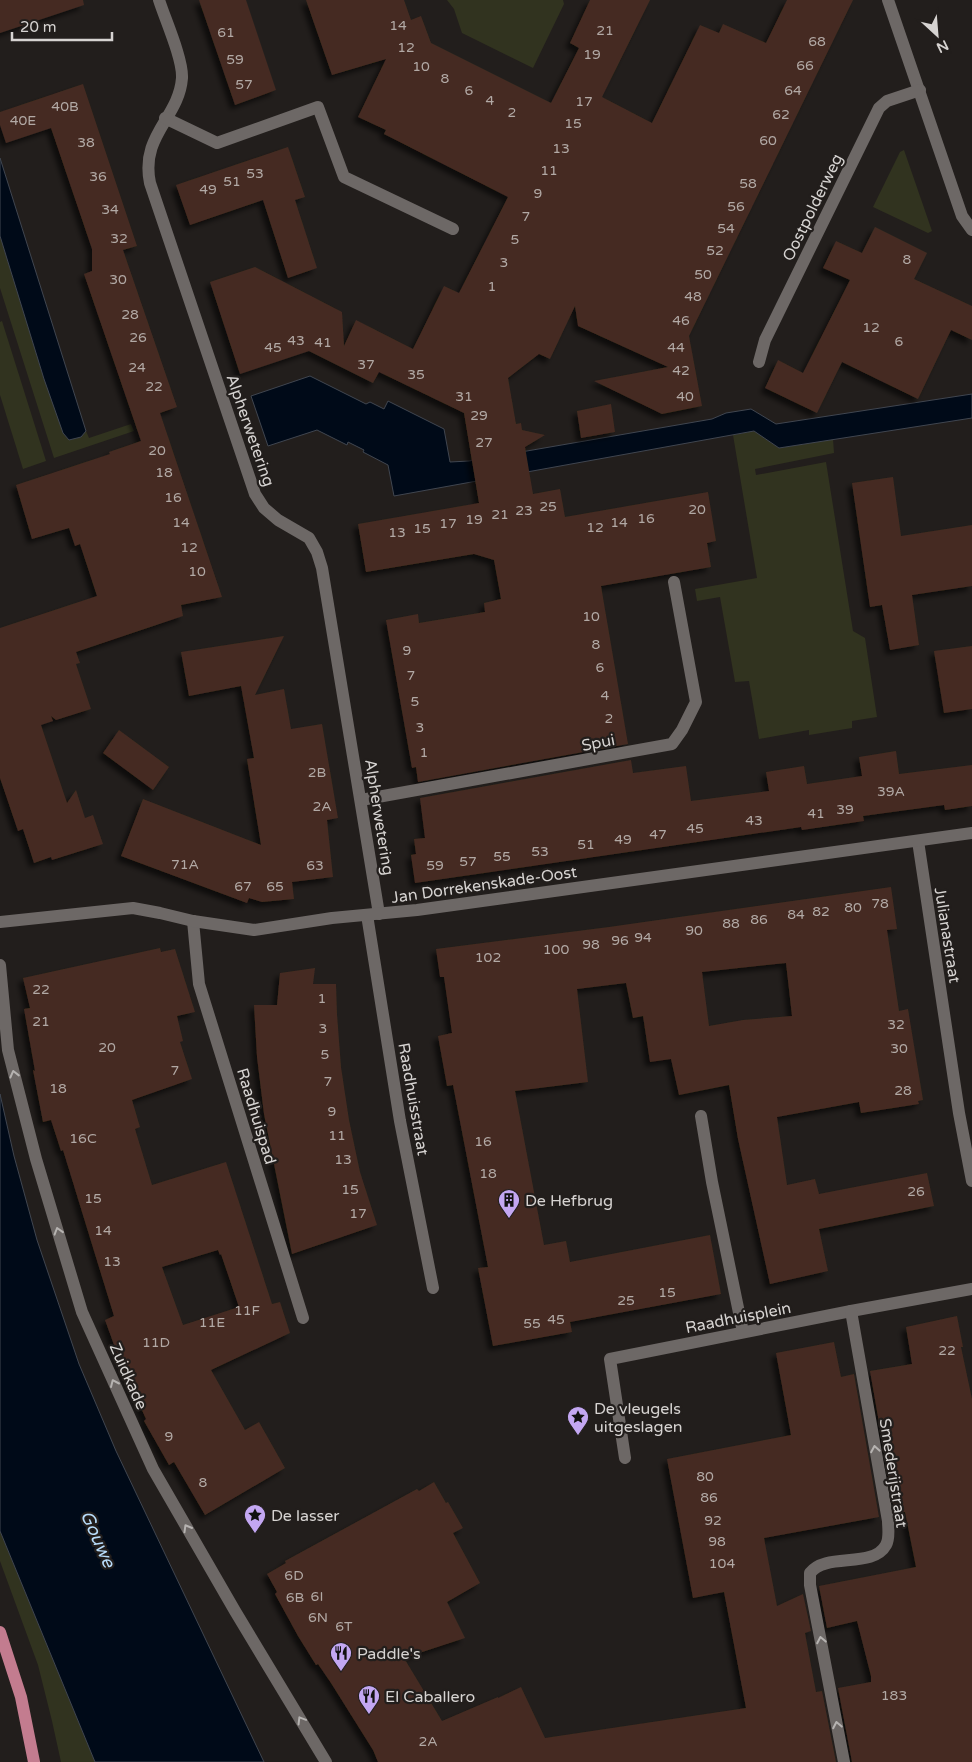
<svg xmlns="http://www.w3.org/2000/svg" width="972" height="1762" font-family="'Varela Round',sans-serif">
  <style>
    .green { fill: #31331f }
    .water { fill: #000a18; stroke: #404650 }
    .building { fill: #442c20; fill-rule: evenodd; filter: url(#shadow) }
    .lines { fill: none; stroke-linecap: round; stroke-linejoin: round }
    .minor { stroke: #6d6866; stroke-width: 12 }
    .major { stroke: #c37c8f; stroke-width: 12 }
    .oneway { stroke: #b6b3b1 }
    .labels { text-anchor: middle; stroke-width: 4.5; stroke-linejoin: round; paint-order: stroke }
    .number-label { font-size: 14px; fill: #b2a9a5 }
    .street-label { font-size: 16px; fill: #d6d3d1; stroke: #221e1c }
    .poi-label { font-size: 16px; fill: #d6d3d1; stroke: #221e1c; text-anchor: start }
    .water-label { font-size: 18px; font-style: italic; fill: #b8dcfa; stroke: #221e1c }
  </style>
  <defs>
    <filter id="shadow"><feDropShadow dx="-4.5" dy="4.5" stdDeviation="2.5" flood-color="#0009"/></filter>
  </defs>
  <rect width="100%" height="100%" fill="#221e1c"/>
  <g class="green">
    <path d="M 447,0 L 563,0 L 564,4 L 533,68 L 462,33 L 454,9 Z"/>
    <path d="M 904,150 L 932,231 L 928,233 L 873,207 L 900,152 Z"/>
    <path d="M 0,236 L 44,379 L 67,438 L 69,440 L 81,437 L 86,431 L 89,438 L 131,424 L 134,431 L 54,458 L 0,288 Z"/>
    <path d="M 2,321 L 46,461 L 23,469 L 0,395 L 0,322 Z"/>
    <path d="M 754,431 L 779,448 L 833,439 L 834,453 L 755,469 L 756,475 L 826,462 L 853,631 L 865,638 L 877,717 L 852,721 L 852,728 L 809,735 L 809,730 L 759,739 L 749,681 L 735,682 L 720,597 L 697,601 L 695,589 L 757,578 L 733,435 Z"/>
    <path d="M 0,1531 L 95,1762 L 61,1762 L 52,1721 L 38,1665 L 0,1561 Z"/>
  </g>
  <g class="water">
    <path d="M 0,158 L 86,431 L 81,437 L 69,440 L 63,433 L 44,379 L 0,236 Z"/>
    <path d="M 310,376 L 366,404 L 370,402 L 384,409 L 388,401 L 444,429 L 450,462 L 469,461 L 712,419 L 726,413 L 751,409 L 776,424 L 972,394 L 972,418 L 779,448 L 754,431 L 394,496 L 388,465 L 363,452 L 364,450 L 348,442 L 347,445 L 317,430 L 268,446 L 251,396 Z"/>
    <path d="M 0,1094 L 14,1156 L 37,1240 L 79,1364 L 116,1451 L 264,1762 L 95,1762 L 0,1531 Z"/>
  </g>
  <g class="building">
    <path d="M 0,0 L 83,0 L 84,5 L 0,33 Z"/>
    <path d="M 199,0 L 246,0 L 276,90 L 235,105 Z"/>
    <path d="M 306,0 L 404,0 L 411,20 L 421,16 L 431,43 L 551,103 L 579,48 L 570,43 L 590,0 L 650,0 L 602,97 L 652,123 L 700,25 L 719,33 L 723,24 L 766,43 L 787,0 L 853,0 L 689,336 L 702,406 L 662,414 L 594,381 L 668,367 L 578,326 L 575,306 L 550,359 L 539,354 L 508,378 L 516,424 L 521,423 L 522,430 L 545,435 L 525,447 L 533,494 L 560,489 L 565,517 L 708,492 L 716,541 L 707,543 L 711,567 L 601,586 L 628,744 L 418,782 L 416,767 L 412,768 L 386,620 L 418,614 L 419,623 L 485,612 L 484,603 L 501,599 L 494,560 L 474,554 L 366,572 L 358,524 L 479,503 L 464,413 L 379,372 L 373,383 L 309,351 L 240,374 L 210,282 L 255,267 L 342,312 L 344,346 L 356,320 L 413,349 L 444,286 L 459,293 L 508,197 L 384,134 L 386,130 L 358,117 L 386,59 L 332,75 Z"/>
    <path d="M 83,84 L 137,246 L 123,250 L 177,407 L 160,413 L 222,597 L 181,605 L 183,616 L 76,652 L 80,663 L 76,664 L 91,709 L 56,720 L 51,716 L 53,721 L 41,725 L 67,803 L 76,790 L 85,818 L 93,815 L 103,844 L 52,860 L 51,857 L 34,863 L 23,829 L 18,831 L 0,778 L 0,628 L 97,596 L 80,544 L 75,546 L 69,528 L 32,539 L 16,485 L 110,454 L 109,452 L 141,441 L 84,274 L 92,271 L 92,249 L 51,128 L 6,143 L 0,125 L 0,112 Z"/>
    <path d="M 288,147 L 305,197 L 295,200 L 317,268 L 288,278 L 263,200 L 190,225 L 176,185 Z"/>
    <path d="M 875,227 L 927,253 L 914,279 L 972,306 L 972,340 L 951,330 L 918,399 L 842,362 L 817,413 L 765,388 L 778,360 L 803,373 L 850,280 L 823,268 L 836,241 L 862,253 Z"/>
    <path d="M 611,404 L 615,432 L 581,438 L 577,411 Z"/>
    <path d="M 893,477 L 901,536 L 972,525 L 972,586 L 912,595 L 919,645 L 890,650 L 882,605 L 870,607 L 852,483 Z"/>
    <path d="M 284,636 L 255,695 L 284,689 L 291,729 L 322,724 L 338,818 L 327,820 L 333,877 L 292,882 L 294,899 L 262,902 L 249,898 L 247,903 L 121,856 L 143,799 L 261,845 L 247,759 L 254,758 L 241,686 L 189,696 L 181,652 Z"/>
    <path d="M 972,646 L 972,709 L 944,713 L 934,651 Z"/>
    <path d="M 119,730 L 169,767 L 153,790 L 103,753 Z"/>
    <path d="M 896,751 L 899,774 L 972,765 L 972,806 L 945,810 L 944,805 L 863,816 L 864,821 L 802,830 L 801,827 L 415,883 L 411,855 L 416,854 L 414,839 L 425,838 L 420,798 L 631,760 L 633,773 L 686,766 L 691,801 L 769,791 L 766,772 L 804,766 L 807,784 L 862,776 L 859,757 Z"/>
    <path d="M 891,887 L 897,929 L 887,930 L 899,1011 L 908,1009 L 923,1100 L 918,1101 L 919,1104 L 861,1113 L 859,1102 L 777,1117 L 787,1185 L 815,1179 L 819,1194 L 927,1173 L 934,1206 L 819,1229 L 828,1271 L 770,1284 L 738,1139 L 729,1085 L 679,1095 L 671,1059 L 650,1062 L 643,1016 L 633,1018 L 626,983 L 577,989 L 588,1082 L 515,1091 L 544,1245 L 566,1241 L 570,1262 L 710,1235 L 721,1294 L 570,1322 L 572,1332 L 493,1346 L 478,1268 L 488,1267 L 453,1085 L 447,1086 L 438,1036 L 452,1033 L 444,977 L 440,977 L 436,949 L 609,927 ZM 786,963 L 792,1016 L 743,1020 L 709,1026 L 702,972 Z"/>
    <path d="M 160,948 L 161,952 L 175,949 L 195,1012 L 177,1016 L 183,1041 L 180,1042 L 192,1079 L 132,1100 L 140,1127 L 135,1129 L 152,1185 L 226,1162 L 272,1304 L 280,1302 L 290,1333 L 211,1370 L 245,1430 L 259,1422 L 285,1468 L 205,1515 L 174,1462 L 169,1465 L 144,1421 L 146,1419 L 121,1364 L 105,1320 L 114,1316 L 63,1150 L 61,1151 L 51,1120 L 43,1122 L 33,1070 L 35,1071 L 24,1009 L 30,1008 L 23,978 ZM 218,1250 L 220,1255 L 221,1254 L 239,1307 L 183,1325 L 162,1267 Z"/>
    <path d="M 315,968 L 313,984 L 336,984 L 337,1014 L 341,1067 L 349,1120 L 360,1172 L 377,1225 L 292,1254 L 264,1114 L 257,1057 L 254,1005 L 277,1005 L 280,973 Z"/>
    <path d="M 957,1316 L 963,1347 L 961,1347 L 972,1399 L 972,1762 L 852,1762 L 838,1688 L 871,1682 L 871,1676 L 857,1621 L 827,1628 L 819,1586 L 916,1567 L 905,1512 L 895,1514 L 870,1371 L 912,1364 L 906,1327 Z"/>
    <path d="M 834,1342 L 841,1377 L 854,1374 L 879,1517 L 764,1538 L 777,1606 L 803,1594 L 811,1631 L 805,1633 L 816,1692 L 822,1691 L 836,1762 L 378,1762 L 373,1750 L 331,1683 L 318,1664 L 316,1665 L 298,1636 L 275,1594 L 277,1592 L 267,1574 L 286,1563 L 285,1561 L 417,1489 L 419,1491 L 434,1482 L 446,1503 L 448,1502 L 463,1528 L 453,1533 L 480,1583 L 447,1602 L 465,1638 L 404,1658 L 442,1721 L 498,1697 L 498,1698 L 521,1687 L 545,1738 L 746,1708 L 724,1592 L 693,1598 L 667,1459 L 791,1435 L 776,1353 Z"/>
  </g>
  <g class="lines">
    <g class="minor">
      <path d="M 159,0 C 165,19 183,59 182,78 C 179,118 140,135 150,183 L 255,494 L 264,508 L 278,520 L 309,538 L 317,552 L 322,568 L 379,914"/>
      <path d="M 888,0 L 962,216 L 972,230"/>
      <path d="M 165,118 L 217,143 L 318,107 L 344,177 L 453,229"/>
      <path d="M 759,362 L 765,340 L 879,108 L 887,101 L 920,90"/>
      <path d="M 361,800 L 672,744 L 682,730 L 696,702 L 674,582"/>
      <path d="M 918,841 L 959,1113 L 972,1181"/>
      <path d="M 367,915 L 400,1121 L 433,1288"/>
      <path d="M 193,921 L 199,984 L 303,1318"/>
      <path d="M 0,922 L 133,908 L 160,913 L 193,921 L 254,930 L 332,918 L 417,910 L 972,833"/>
      <path d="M 0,965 L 8,1050 L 36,1159 L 82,1312 L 153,1469 L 235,1611 L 326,1762"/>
      <path d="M 701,1116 L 712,1182 L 743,1332"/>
      <path d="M 625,1458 L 610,1359 L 851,1311 L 972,1289"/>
      <path d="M 844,1762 L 810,1585 L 810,1573 C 826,1552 873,1569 886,1545 C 890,1538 888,1528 888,1521 L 851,1311"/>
    </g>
    <path class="major" d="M 0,1632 L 21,1697 L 34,1762"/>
  </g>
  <defs><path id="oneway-chevron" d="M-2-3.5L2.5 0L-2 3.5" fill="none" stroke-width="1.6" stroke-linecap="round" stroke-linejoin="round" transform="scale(1.25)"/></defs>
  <g class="oneway">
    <use href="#oneway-chevron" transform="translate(14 1074) rotate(-104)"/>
    <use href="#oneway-chevron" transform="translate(58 1231) rotate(-107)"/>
    <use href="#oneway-chevron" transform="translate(114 1383) rotate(-114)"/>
    <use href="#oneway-chevron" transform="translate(875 1449) rotate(-100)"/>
    <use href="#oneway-chevron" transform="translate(187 1528) rotate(-120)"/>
    <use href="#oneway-chevron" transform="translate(821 1640) rotate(-101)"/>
    <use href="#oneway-chevron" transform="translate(301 1720) rotate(-121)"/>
    <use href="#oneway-chevron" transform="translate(837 1725) rotate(-101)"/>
  </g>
  <defs>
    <g id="building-pin" transform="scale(1.125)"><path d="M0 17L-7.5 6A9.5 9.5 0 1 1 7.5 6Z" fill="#c3a7f2" stroke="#221e1c"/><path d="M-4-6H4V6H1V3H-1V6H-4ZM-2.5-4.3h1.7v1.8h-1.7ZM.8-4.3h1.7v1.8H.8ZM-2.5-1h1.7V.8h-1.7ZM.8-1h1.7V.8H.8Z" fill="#111"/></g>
    <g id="sight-pin" transform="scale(1.125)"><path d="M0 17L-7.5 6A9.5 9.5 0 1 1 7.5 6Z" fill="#c3a7f2" stroke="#221e1c"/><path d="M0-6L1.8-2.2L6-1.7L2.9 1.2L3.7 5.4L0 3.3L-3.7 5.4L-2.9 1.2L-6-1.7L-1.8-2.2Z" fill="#111"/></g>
    <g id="restaurant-pin" transform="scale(1.125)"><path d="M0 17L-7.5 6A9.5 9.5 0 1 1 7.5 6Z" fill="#c3a7f2" stroke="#221e1c"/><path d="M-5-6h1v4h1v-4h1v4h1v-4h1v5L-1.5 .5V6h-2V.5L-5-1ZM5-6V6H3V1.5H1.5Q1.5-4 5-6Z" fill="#111"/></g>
  </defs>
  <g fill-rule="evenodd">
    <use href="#building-pin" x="509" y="1200"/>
    <use href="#sight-pin" x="578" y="1417"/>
    <use href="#sight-pin" x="255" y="1515"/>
    <use href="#restaurant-pin" x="341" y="1653"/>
    <use href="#restaurant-pin" x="369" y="1696"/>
  </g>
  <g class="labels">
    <g class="number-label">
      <text x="398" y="30">14</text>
      <text x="605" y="35">21</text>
      <text x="226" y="37">61</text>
      <text x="817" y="46">68</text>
      <text x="406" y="52">12</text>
      <text x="592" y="59">19</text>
      <text x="235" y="64">59</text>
      <text x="805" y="70">66</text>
      <text x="421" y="71">10</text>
      <text x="445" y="83">8</text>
      <text x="244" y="89">57</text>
      <text x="469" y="95">6</text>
      <text x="793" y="95">64</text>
      <text x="490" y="105">4</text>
      <text x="584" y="106">17</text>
      <text x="65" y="111">40B</text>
      <text x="512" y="117">2</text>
      <text x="781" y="119">62</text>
      <text x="23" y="125">40E</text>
      <text x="573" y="128">15</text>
      <text x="768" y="145">60</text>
      <text x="86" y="147">38</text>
      <text x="561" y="153">13</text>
      <text x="549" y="175">11</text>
      <text x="255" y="178">53</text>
      <text x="98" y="181">36</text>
      <text x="232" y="186">51</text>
      <text x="748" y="188">58</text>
      <text x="208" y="194">49</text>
      <text x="538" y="198">9</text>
      <text x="736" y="211">56</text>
      <text x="110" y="214">34</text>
      <text x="526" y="221">7</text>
      <text x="726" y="233">54</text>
      <text x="119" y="243">32</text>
      <text x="515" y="244">5</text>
      <text x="715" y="255">52</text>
      <text x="907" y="264">8</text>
      <text x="504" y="267">3</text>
      <text x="703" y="279">50</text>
      <text x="118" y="284">30</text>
      <text x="492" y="291">1</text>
      <text x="693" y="301">48</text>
      <text x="130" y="319">28</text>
      <text x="681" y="325">46</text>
      <text x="871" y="332">12</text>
      <text x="138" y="342">26</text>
      <text x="296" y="345">43</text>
      <text x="899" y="346">6</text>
      <text x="323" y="347">41</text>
      <text x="273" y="352">45</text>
      <text x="676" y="352">44</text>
      <text x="366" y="369">37</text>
      <text x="137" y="372">24</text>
      <text x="681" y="375">42</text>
      <text x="416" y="379">35</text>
      <text x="154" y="391">22</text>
      <text x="464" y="401">31</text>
      <text x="685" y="401">40</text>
      <text x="479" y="420">29</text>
      <text x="484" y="447">27</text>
      <text x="157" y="455">20</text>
      <text x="164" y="477">18</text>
      <text x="173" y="502">16</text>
      <text x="548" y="511">25</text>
      <text x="697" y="514">20</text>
      <text x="524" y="515">23</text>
      <text x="500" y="519">21</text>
      <text x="646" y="523">16</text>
      <text x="474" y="524">19</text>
      <text x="181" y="527">14</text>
      <text x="619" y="527">14</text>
      <text x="448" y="528">17</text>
      <text x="595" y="532">12</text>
      <text x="422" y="533">15</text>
      <text x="397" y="537">13</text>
      <text x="189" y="552">12</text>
      <text x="197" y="576">10</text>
      <text x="591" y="621">10</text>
      <text x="596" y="649">8</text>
      <text x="407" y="655">9</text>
      <text x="600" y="672">6</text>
      <text x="411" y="680">7</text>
      <text x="605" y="700">4</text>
      <text x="415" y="706">5</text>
      <text x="609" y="723">2</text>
      <text x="420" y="732">3</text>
      <text x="424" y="757">1</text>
      <text x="317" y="777">2B</text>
      <text x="891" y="796">39A</text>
      <text x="322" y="811">2A</text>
      <text x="845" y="814">39</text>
      <text x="816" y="818">41</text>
      <text x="754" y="825">43</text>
      <text x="695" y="833">45</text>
      <text x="658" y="839">47</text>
      <text x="623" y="844">49</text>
      <text x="586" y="849">51</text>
      <text x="540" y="856">53</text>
      <text x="502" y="861">55</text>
      <text x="468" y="866">57</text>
      <text x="185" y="869">71A</text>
      <text x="315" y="870">63</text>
      <text x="435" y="870">59</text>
      <text x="243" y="891">67</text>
      <text x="275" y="891">65</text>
      <text x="880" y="908">78</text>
      <text x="853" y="912">80</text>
      <text x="821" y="916">82</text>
      <text x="796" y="919">84</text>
      <text x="759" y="924">86</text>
      <text x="731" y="928">88</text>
      <text x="694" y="935">90</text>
      <text x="643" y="942">94</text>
      <text x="620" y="945">96</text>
      <text x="591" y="949">98</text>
      <text x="556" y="954">100</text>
      <text x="488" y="962">102</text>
      <text x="41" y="994">22</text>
      <text x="322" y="1003">1</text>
      <text x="41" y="1026">21</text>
      <text x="896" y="1029">32</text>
      <text x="323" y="1033">3</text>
      <text x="107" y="1052">20</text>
      <text x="899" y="1053">30</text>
      <text x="325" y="1059">5</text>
      <text x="175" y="1075">7</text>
      <text x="328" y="1086">7</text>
      <text x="58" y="1093">18</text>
      <text x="903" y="1095">28</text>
      <text x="332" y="1116">9</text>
      <text x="337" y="1140">11</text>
      <text x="83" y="1143">16C</text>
      <text x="483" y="1146">16</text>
      <text x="343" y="1164">13</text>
      <text x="488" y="1178">18</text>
      <text x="350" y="1194">15</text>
      <text x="916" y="1196">26</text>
      <text x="93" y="1203">15</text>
      <text x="358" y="1218">17</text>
      <text x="103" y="1235">14</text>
      <text x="112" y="1266">13</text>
      <text x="667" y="1297">15</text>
      <text x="626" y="1305">25</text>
      <text x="247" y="1315">11F</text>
      <text x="556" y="1324">45</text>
      <text x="212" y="1327">11E</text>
      <text x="532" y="1328">55</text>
      <text x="156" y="1347">11D</text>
      <text x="947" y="1355">22</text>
      <text x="169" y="1441">9</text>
      <text x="705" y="1481">80</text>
      <text x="203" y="1487">8</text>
      <text x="709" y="1502">86</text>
      <text x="713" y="1525">92</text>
      <text x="717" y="1546">98</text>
      <text x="722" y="1568">104</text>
      <text x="294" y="1580">6D</text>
      <text x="317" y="1601">6I</text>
      <text x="295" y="1602">6B</text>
      <text x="318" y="1622">6N</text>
      <text x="344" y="1631">6T</text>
      <text x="894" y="1700">183</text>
      <text x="428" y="1746">2A</text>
    </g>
    <g class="street-label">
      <text transform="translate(812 207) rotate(-64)" y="6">Oostpolderweg</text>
      <text transform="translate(251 430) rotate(71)" y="6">Alpherwetering</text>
      <text transform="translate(598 742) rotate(-11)" y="6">Spui</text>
      <text transform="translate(380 817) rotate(81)" y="6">Alpherwetering</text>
      <text transform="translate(484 884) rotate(-8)" y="6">Jan Dorrekenskade-Oost</text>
      <text transform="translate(948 935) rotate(81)" y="6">Julianastraat</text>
      <text transform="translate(414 1099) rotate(80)" y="6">Raadhuisstraat</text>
      <text transform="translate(257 1116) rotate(73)" y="6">Raadhuispad</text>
      <text transform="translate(738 1317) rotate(-11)" y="6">Raadhuisplein</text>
      <text transform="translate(129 1376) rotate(66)" y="6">Zuidkade</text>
      <text transform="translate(894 1473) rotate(81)" y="6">Smederijstraat</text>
    </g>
    <g class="poi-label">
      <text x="525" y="1206">De Hefbrug</text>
      <text x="594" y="1414">De vleugels<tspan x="594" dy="18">uitgeslagen</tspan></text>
      <text x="271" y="1521">De lasser</text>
      <text x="357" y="1659">Paddle's</text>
      <text x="385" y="1702">El Caballero</text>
    </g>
    <g class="water-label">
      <text transform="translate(98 1539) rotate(66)" y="6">Gouwe</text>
    </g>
  </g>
  <g transform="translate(937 35) rotate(154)" stroke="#221e1c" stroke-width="4" paint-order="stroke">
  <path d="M0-4L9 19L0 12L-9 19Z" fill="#d6d3d1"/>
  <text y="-8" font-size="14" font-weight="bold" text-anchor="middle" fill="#d6d3d1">N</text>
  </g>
  <path d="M12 32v8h100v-8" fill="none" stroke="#d6d3d1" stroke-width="2.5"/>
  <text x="20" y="32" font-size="15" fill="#d6d3d1" stroke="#221e1c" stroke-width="4" paint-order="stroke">20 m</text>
</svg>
